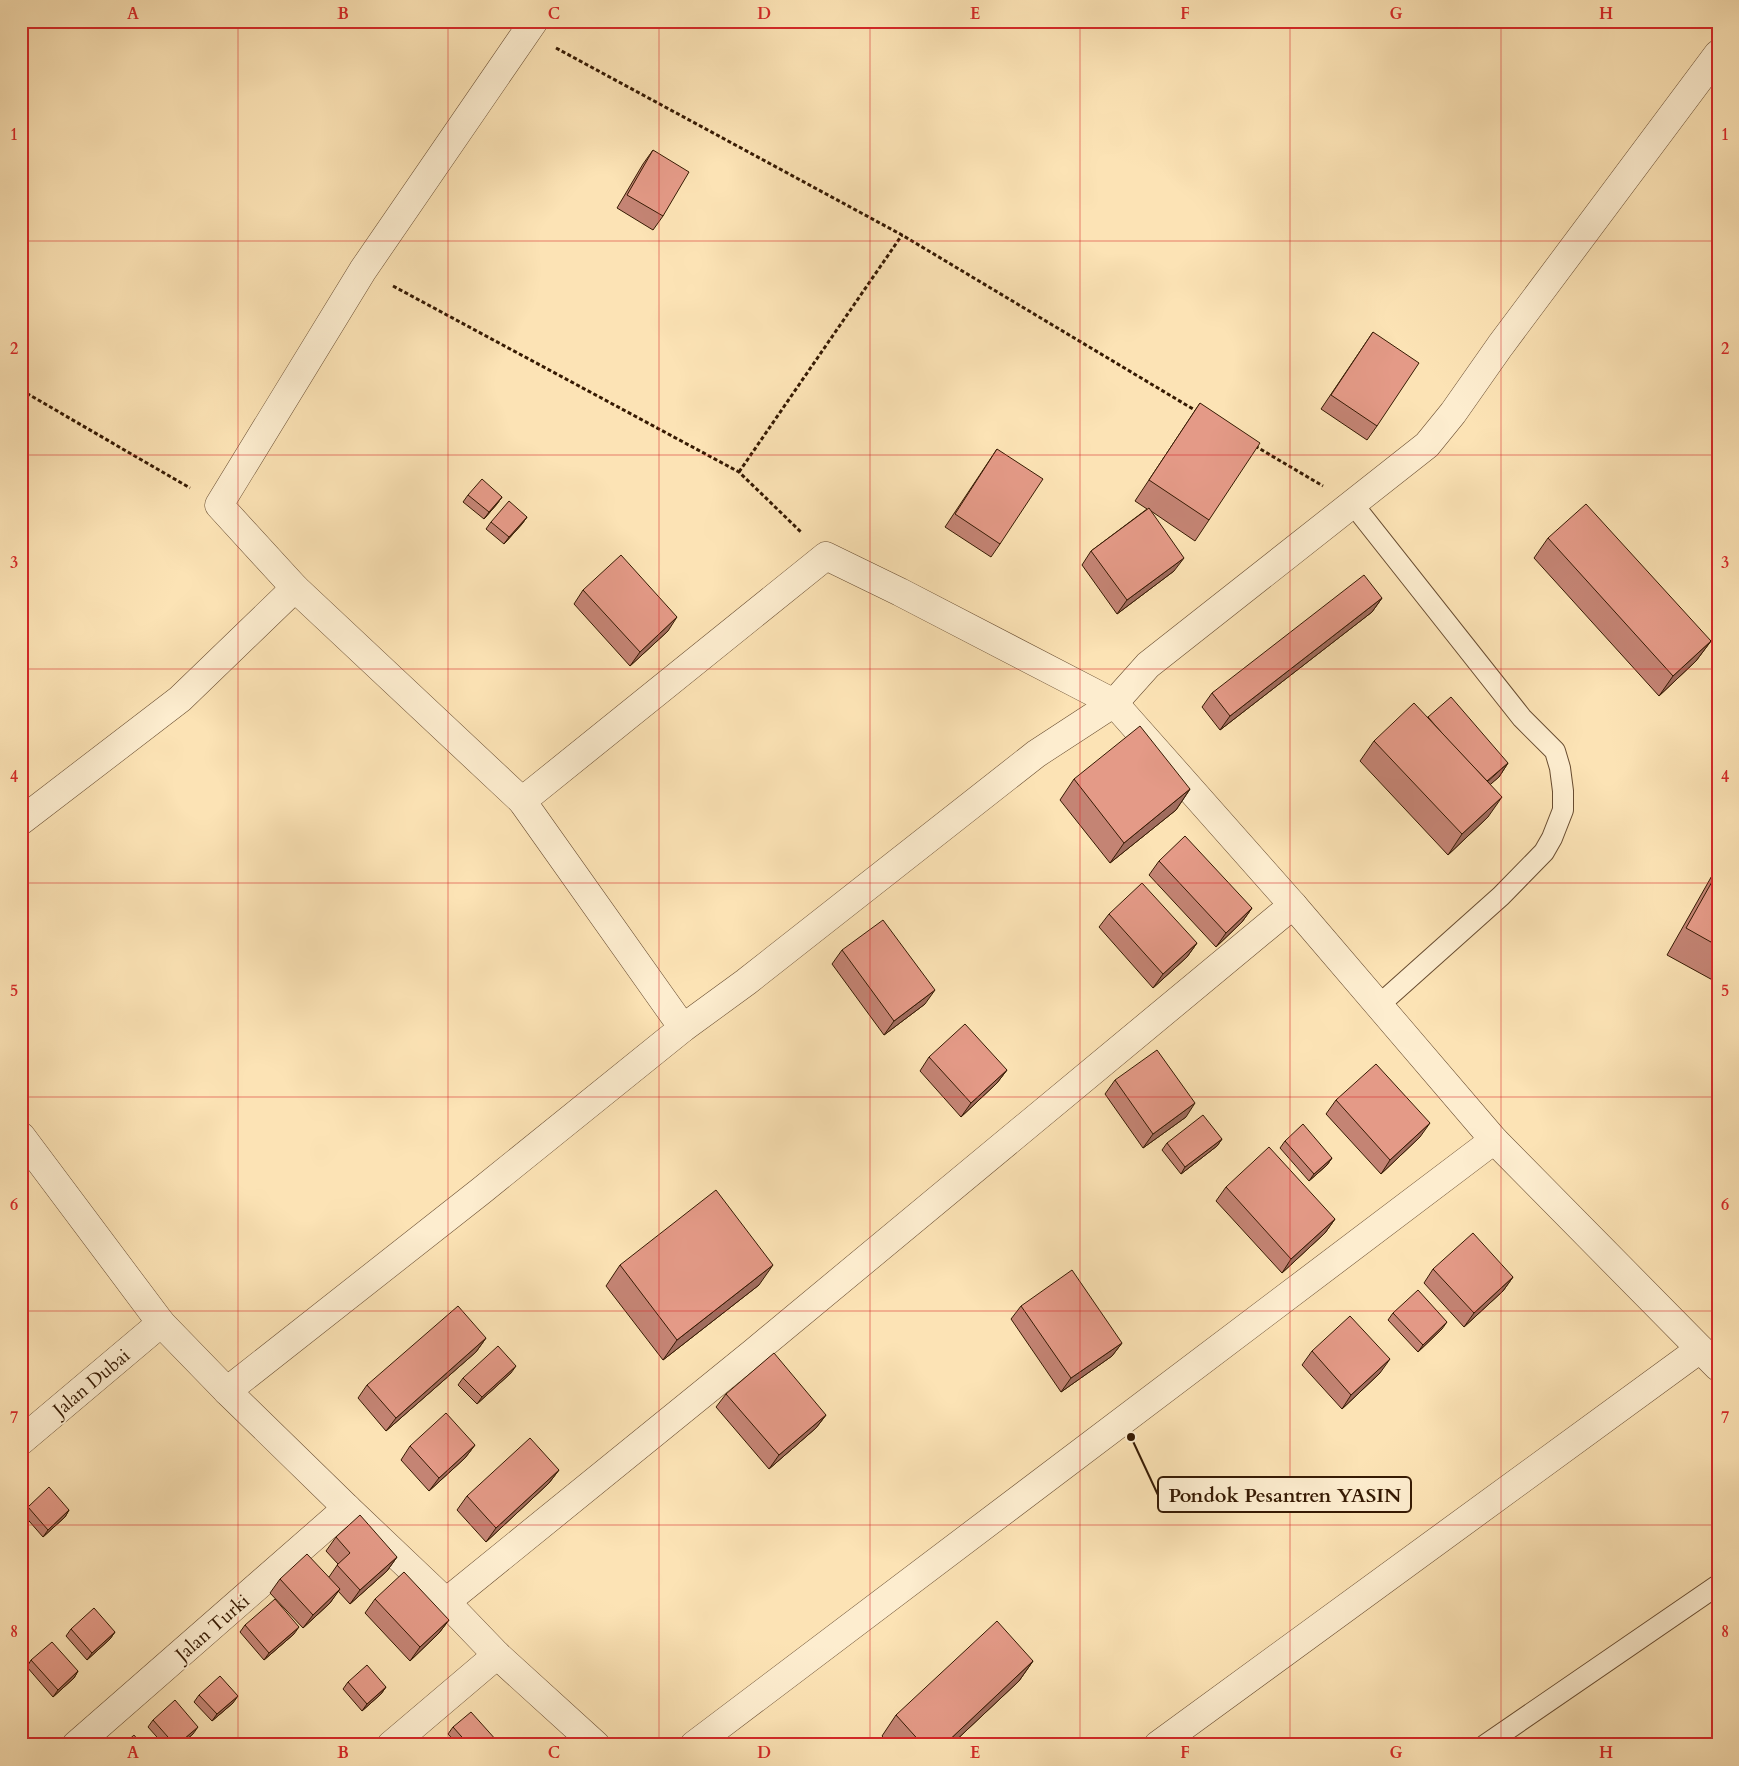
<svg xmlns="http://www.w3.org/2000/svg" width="1739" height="1766" font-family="Cardo,serif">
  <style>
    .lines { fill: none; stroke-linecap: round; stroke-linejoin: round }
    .lane-casing { stroke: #684c30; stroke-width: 22 }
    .street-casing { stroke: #684c30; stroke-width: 29 }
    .path { stroke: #361a03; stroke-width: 3; stroke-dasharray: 4 2.5; stroke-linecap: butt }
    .lane { stroke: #fdedcf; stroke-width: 20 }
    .street { stroke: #fdedcf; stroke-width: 28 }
    .wall { fill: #c48474; stroke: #361a03 }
    .shaded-wall { fill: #a06c5e; stroke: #361a03 }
    .building { fill: #e49a87; stroke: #361a03 }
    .grid { fill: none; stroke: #d62828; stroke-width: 1; stroke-opacity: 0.55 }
    .labels { text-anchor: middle; stroke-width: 4; stroke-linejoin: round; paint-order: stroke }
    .street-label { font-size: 19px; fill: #361a03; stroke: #fdedcf }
    .leader { fill: none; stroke: #361a03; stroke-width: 2 }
    .callout-dot { fill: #361a03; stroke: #fdedcf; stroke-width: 2 }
    .callout { fill: #fdedcf; stroke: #361a03; stroke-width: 2 }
    .callout-label { font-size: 20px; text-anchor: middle; font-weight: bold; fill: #361a03 }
    .neatline { fill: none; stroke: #d62828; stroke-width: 2 }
    .grid-label { font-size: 16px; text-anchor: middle; font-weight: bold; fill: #d62828 }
  </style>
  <rect width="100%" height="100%" fill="#fce3b5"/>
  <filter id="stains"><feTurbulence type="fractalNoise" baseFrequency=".004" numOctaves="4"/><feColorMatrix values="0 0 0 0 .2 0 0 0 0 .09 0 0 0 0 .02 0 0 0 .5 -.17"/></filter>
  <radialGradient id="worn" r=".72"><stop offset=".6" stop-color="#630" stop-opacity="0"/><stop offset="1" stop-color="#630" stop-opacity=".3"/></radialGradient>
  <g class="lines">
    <g class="lane-casing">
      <g id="lane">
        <path d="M 1352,503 L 1522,718 L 1555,751 L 1560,768 L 1563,791 L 1563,810 L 1552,838 L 1544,852 L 1501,896 L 1379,1005"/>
        <path d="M 1485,1745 L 1718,1585"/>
      </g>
    </g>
    <g class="street-casing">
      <g id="street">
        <path d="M 534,21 L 363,270 L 219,505 L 295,588 L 522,801 L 683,1028"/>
        <path d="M 522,801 L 826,556 L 900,592 L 1114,703 L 1293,905"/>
        <path d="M 21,821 L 180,699 L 295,588"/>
        <path d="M 21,1136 L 161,1323 L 227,1391 L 347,1508 L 446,1602 L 497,1655 L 596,1745"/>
        <path d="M 227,1391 L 481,1191 L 683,1028 L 746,982 L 1036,754 L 1114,703 L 1148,665 L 1427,445 L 1453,413 L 1500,346 L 1718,54"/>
        <path d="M 21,1441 L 161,1323"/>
        <path d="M 446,1602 L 754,1352 L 1293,905 L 1494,1140 L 1718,1367"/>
        <path d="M 76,1745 L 347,1508"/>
        <path d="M 391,1745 L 497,1655"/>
        <path d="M 694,1745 L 1494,1140"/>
        <path d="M 1158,1745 L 1700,1349"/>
      </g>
    </g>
    <g class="path">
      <path d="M 556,48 L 902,235 L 1198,412"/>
      <path d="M 393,286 L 739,472 L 802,533"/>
      <path d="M 21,390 L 190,488"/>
      <path d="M 1255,446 L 1323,486"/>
      <path d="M 739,472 L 902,235"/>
    </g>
    <use href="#lane" class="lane"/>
    <use href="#street" class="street"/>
  </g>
  <g class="wall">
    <path d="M 653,150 L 663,216 L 653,230 L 617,208 L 643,164 Z"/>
    <path d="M 1373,332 L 1377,426 L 1367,440 L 1321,409 Z"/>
    <path d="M 1200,403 L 1209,520 L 1195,541 L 1151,511 L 1174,571 L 1117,614 L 1082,565 L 1091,551 L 1147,509 L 1135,501 Z"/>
    <path d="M 997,449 L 1000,544 L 991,557 L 945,527 Z"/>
    <path d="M 468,495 L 502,497 L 497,504 L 484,519 L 463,502 Z"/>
    <path d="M 527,517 L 522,524 L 504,544 L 486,529 L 491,522 Z"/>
    <path d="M 1548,538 L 1711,641 L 1696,661 L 1659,696 L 1534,558 Z"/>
    <path d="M 583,590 L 668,631 L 630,666 L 574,604 Z"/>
    <path d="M 1382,598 L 1372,612 L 1220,730 L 1202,707 L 1212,693 Z"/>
    <path d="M 1428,717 L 1508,763 L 1499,777 L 1490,784 L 1488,817 L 1448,855 L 1360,761 L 1374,741 Z"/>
    <path d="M 1074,779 L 1190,789 L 1176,810 L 1110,863 L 1060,800 Z"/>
    <path d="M 1159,861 L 1252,908 L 1242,922 L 1216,947 L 1149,875 Z"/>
    <path d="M 1718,865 L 1718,983 L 1667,955 Z"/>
    <path d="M 1109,914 L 1197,943 L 1187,957 L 1153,988 L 1099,927 Z"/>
    <path d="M 842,950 L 925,1004 L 884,1035 L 832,964 Z"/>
    <path d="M 929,1057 L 1007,1070 L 997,1083 L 961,1117 L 920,1071 Z"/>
    <path d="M 1115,1080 L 1186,1117 L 1143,1148 L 1105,1094 Z"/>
    <path d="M 1336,1100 L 1420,1137 L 1381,1174 L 1326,1114 Z"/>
    <path d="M 1222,1139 L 1217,1146 L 1181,1174 L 1162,1150 L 1167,1143 Z"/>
    <path d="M 1285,1141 L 1332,1158 L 1327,1165 L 1309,1181 L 1280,1148 Z"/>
    <path d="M 1226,1187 L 1335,1219 L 1325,1233 L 1282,1273 L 1216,1201 Z"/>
    <path d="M 620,1265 L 759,1285 L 663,1360 L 606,1286 Z"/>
    <path d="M 1433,1269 L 1513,1277 L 1503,1291 L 1464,1327 L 1424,1283 Z"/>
    <path d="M 1021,1306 L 1122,1343 L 1112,1356 L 1061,1392 L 1011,1319 Z"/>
    <path d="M 1393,1313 L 1442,1329 L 1418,1352 L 1388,1320 Z"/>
    <path d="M 486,1338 L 476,1352 L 386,1431 L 358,1398 L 367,1385 Z"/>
    <path d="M 1312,1351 L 1380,1373 L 1342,1409 L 1302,1365 Z"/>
    <path d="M 511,1373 L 477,1404 L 458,1385 L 463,1378 Z"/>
    <path d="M 726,1394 L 826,1415 L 816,1428 L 769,1469 L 716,1407 Z"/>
    <path d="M 475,1445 L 465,1458 L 429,1491 L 401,1460 L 410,1446 Z"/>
    <path d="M 559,1470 L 549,1483 L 486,1542 L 457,1510 L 467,1496 Z"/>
    <path d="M 28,1507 L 69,1510 L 65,1517 L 43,1537 L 23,1514 Z"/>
    <path d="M 336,1537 L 397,1557 L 387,1571 L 350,1604 L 338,1591 L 330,1603 L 303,1628 L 270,1593 L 280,1579 L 329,1577 L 338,1564 L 326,1551 Z"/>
    <path d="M 375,1599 L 449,1620 L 439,1633 L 410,1661 L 365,1613 Z"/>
    <path d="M 245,1625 L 294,1634 L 264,1660 L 240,1632 Z"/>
    <path d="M 71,1629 L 115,1632 L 110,1639 L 87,1660 L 66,1636 Z"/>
    <path d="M 31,1660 L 78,1671 L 74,1678 L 53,1697 L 27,1667 Z"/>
    <path d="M 1033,1661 L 1019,1681 L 951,1745 L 890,1745 L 882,1736 L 896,1715 Z"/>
    <path d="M 348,1682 L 386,1687 L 381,1694 L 362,1711 L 343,1689 Z"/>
    <path d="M 199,1695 L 233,1703 L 212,1721 L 194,1702 Z"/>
    <path d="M 153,1720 L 193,1734 L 180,1745 L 164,1745 L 148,1727 Z"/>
    <path d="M 453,1727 L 494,1745 L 458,1745 L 448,1734 Z"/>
  </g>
  <g class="shaded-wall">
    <path d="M 502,497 L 497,504 L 484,519 L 489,512 Z"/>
    <path d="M 527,517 L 522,524 L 504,544 L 509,537 Z"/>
    <path d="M 1184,558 L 1174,571 L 1117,614 L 1127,600 Z"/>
    <path d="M 1382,598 L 1372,612 L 1220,730 L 1230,716 Z"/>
    <path d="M 677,617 L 668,631 L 630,666 L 640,652 Z"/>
    <path d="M 1711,641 L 1696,661 L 1659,696 L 1673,676 Z"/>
    <path d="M 1508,763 L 1499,777 L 1476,797 L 1486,783 Z"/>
    <path d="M 1190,789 L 1176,810 L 1110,863 L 1124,843 Z"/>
    <path d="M 1502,797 L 1488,817 L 1448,855 L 1462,834 Z"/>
    <path d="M 1252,908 L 1242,922 L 1216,947 L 1226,933 Z"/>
    <path d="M 1197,943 L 1187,957 L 1153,988 L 1163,974 Z"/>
    <path d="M 935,990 L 925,1004 L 884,1035 L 894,1021 Z"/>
    <path d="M 1007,1070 L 997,1083 L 961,1117 L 971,1103 Z"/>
    <path d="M 1195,1103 L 1186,1117 L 1143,1148 L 1153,1134 Z"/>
    <path d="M 1430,1123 L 1420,1137 L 1381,1174 L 1390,1160 Z"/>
    <path d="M 1222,1139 L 1217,1146 L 1181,1174 L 1185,1167 Z"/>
    <path d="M 1332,1158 L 1327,1165 L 1309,1181 L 1314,1174 Z"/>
    <path d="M 1335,1219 L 1325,1233 L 1282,1273 L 1291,1259 Z"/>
    <path d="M 773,1265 L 759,1285 L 663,1360 L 677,1340 Z"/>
    <path d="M 1513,1277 L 1503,1291 L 1464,1327 L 1474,1313 Z"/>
    <path d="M 1447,1322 L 1442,1329 L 1418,1352 L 1423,1345 Z"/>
    <path d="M 486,1338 L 476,1352 L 386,1431 L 396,1418 Z"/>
    <path d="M 1122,1343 L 1112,1356 L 1061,1392 L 1071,1378 Z"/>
    <path d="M 1390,1359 L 1380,1373 L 1342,1409 L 1351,1395 Z"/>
    <path d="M 516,1366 L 511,1373 L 477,1404 L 482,1397 Z"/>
    <path d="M 826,1415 L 816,1428 L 769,1469 L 779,1455 Z"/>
    <path d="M 475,1445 L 465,1458 L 429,1491 L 439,1478 Z"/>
    <path d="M 559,1470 L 549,1483 L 486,1542 L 496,1528 Z"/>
    <path d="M 69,1510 L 65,1517 L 43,1537 L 48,1530 Z"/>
    <path d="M 397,1557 L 387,1571 L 350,1604 L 360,1590 Z"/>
    <path d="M 340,1589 L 330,1603 L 303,1628 L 313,1615 Z"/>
    <path d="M 449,1620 L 439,1633 L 410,1661 L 420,1647 Z"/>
    <path d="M 299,1627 L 294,1634 L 264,1660 L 269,1653 Z"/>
    <path d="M 115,1632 L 110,1639 L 87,1660 L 92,1653 Z"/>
    <path d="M 1033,1661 L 1019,1681 L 951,1745 L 944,1745 Z"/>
    <path d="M 78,1671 L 74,1678 L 53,1697 L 58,1690 Z"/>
    <path d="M 386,1687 L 381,1694 L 362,1711 L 367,1704 Z"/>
    <path d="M 238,1696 L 233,1703 L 212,1721 L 217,1714 Z"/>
    <path d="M 28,1710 L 23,1717 L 21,1719 L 21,1716 Z"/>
    <path d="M 198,1727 L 193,1734 L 180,1745 L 177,1745 Z"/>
  </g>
  <g class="building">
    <path d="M 653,150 L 689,172 L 663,216 L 627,195 Z"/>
    <path d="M 1373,332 L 1419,363 L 1377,426 L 1331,395 Z"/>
    <path d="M 1200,403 L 1260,443 L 1209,520 L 1149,480 Z"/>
    <path d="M 997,449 L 1043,479 L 1000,544 L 955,514 Z"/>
    <path d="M 482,479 L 502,497 L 489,512 L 468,495 Z"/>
    <path d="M 509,501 L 527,517 L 509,537 L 491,522 Z"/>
    <path d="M 1586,504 L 1711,641 L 1673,676 L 1548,538 Z"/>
    <path d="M 1149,508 L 1184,558 L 1127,600 L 1091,551 Z"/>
    <path d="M 621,555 L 677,617 L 640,652 L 583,590 Z"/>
    <path d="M 1364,575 L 1382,598 L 1230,716 L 1212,693 Z"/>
    <path d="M 1451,697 L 1508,763 L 1487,781 L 1448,740 L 1428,717 Z"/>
    <path d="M 1414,703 L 1502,797 L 1462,834 L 1374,741 Z"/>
    <path d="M 1140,726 L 1190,789 L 1124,843 L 1074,779 Z"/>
    <path d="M 1185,836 L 1252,908 L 1226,933 L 1159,861 Z"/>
    <path d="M 1718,871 L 1718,946 L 1686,928 Z"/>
    <path d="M 1142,883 L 1197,943 L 1163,974 L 1109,914 Z"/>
    <path d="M 883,920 L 935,990 L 894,1021 L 842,950 Z"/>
    <path d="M 965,1024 L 1007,1070 L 971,1103 L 929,1057 Z"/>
    <path d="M 1157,1050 L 1195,1103 L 1153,1134 L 1115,1080 Z"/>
    <path d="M 1376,1064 L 1430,1123 L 1390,1160 L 1336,1100 Z"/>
    <path d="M 1203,1115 L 1222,1139 L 1185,1167 L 1167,1143 Z"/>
    <path d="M 1303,1124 L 1332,1158 L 1314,1174 L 1285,1141 Z"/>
    <path d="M 1269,1147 L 1335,1219 L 1291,1259 L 1226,1187 Z"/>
    <path d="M 716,1190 L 773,1265 L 677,1340 L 620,1265 Z"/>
    <path d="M 1473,1233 L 1513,1277 L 1474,1313 L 1433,1269 Z"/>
    <path d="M 1072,1270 L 1122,1343 L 1071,1378 L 1021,1306 Z"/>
    <path d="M 1418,1290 L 1447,1322 L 1423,1345 L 1393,1313 Z"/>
    <path d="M 458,1306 L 486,1338 L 396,1418 L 367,1385 Z"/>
    <path d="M 1350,1316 L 1390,1359 L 1351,1395 L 1312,1351 Z"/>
    <path d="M 498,1346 L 516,1366 L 482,1397 L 463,1378 Z"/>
    <path d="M 774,1353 L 826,1415 L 779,1455 L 726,1394 Z"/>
    <path d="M 446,1413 L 475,1445 L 439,1478 L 410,1446 Z"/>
    <path d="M 530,1438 L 559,1470 L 496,1528 L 467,1496 Z"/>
    <path d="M 49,1487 L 69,1510 L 48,1530 L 28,1507 Z"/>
    <path d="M 360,1515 L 397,1557 L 360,1590 L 337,1565 L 350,1553 L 336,1537 Z"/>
    <path d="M 307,1554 L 340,1589 L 313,1615 L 280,1579 Z"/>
    <path d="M 404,1572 L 449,1620 L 420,1647 L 375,1599 Z"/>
    <path d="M 275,1599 L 299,1627 L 269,1653 L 245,1625 Z"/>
    <path d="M 94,1608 L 115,1632 L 92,1653 L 71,1629 Z"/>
    <path d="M 997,1621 L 1033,1661 L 944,1745 L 923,1745 L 896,1715 Z"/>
    <path d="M 52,1642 L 78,1671 L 58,1690 L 31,1660 Z"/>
    <path d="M 367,1665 L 386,1687 L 367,1704 L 348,1682 Z"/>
    <path d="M 220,1676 L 238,1696 L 217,1714 L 199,1695 Z"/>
    <path d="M 175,1700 L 198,1727 L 177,1745 L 175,1745 L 153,1720 Z"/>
    <path d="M 21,1702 L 28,1710 L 21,1716 Z"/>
    <path d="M 471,1712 L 497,1741 L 493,1745 L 469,1745 L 453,1727 Z"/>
    <path d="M 134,1735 L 142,1745 L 123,1745 Z"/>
    <path d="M 866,1737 L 873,1745 L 858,1745 Z"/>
  </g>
  <path class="grid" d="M 238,21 L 238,1745M 448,21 L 448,1745M 659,21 L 659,1745M 870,21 L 870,1745M 1080,21 L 1080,1745M 1290,21 L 1290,1745M 1501,21 L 1501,1745M 21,241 L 1718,241M 21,455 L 1718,455M 21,669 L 1718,669M 21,883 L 1718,883M 21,1097 L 1718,1097M 21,1311 L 1718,1311M 21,1525 L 1718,1525"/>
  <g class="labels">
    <g class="street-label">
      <text transform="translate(91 1382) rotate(-40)" y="7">Jalan Dubai</text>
      <text transform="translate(212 1627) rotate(-41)" y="7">Jalan Turki</text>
    </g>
  </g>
  <path class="leader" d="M1131 1437L1158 1495"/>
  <circle class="callout-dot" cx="1131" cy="1437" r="5"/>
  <rect class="callout" x="1158" y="1477" width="253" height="35" rx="5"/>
  <g class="callout-label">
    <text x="1285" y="1502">Pondok Pesantren YASIN</text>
  </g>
  <rect width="1739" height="1766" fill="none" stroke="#fce3b5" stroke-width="55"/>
  <rect x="28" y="28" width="1684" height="1710" class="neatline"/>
  <g class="grid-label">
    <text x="133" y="19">A</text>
    <text x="343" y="19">B</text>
    <text x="554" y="19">C</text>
    <text x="764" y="19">D</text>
    <text x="975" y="19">E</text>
    <text x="1185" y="19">F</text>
    <text x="1396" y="19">G</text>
    <text x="1606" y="19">H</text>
    <text x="14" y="140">1</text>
    <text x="1725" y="140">1</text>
    <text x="14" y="354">2</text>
    <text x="1725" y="354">2</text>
    <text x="14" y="568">3</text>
    <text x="1725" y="568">3</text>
    <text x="14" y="782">4</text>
    <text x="1725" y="782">4</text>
    <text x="14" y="996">5</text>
    <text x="1725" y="996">5</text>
    <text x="14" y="1210">6</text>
    <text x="1725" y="1210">6</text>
    <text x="14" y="1423">7</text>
    <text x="1725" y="1423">7</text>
    <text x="14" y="1637">8</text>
    <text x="1725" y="1637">8</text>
    <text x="133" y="1758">A</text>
    <text x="343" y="1758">B</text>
    <text x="554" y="1758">C</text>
    <text x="764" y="1758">D</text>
    <text x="975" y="1758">E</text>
    <text x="1185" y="1758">F</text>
    <text x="1396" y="1758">G</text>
    <text x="1606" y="1758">H</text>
  </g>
  <rect width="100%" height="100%" filter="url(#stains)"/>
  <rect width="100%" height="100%" fill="url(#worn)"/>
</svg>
